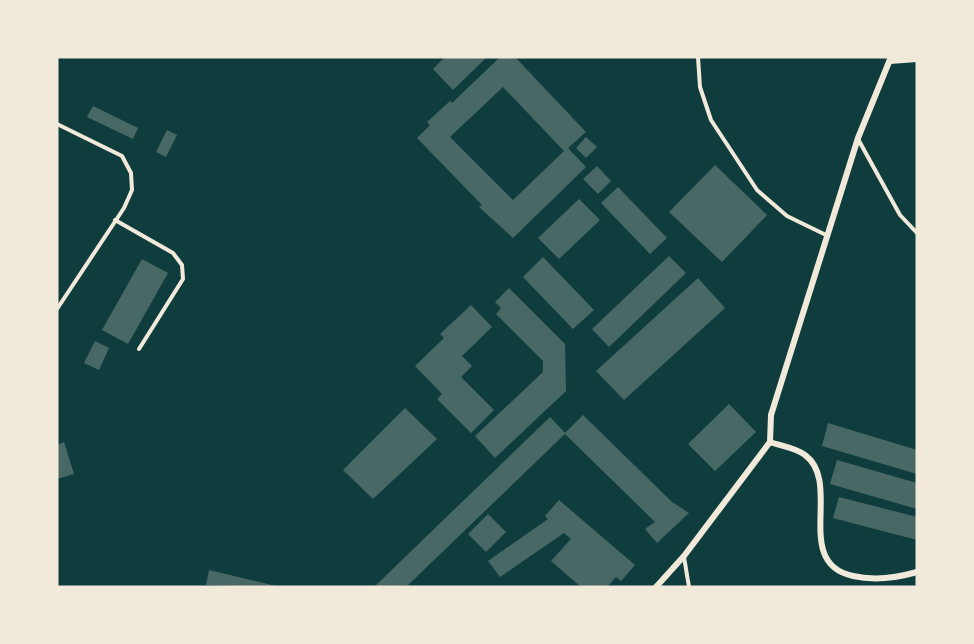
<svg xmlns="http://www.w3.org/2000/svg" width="974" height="644" font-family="'Work Sans',sans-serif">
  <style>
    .building { fill: #486865; fill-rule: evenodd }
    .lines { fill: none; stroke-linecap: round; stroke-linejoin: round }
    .service { stroke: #f1e9da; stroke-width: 4 }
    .minor { stroke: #f1e9da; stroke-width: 6 }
  </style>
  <rect width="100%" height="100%" fill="#0f3d3e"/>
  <g class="building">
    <path d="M 445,57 L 487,57 L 453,90 L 433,69 Z"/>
    <path d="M 500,57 L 515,57 L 586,132 L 568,148 L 586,167 L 513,238 L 479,207 L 482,205 L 417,138 L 430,125 L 427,122 L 450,101 L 452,103 ZM 503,87 L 564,151 L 513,200 L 450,137 Z"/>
    <path d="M 93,106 L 138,128 L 133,139 L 87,117 Z"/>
    <path d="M 167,130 L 177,135 L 166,157 L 156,152 Z"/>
    <path d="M 586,137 L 597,147 L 586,158 L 576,148 Z"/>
    <path d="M 715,165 L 767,215 L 722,262 L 669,212 Z"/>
    <path d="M 597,166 L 611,181 L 598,194 L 583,179 Z"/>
    <path d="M 618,187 L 667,238 L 650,254 L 601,203 Z"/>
    <path d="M 579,199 L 600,220 L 559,259 L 538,238 Z"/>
    <path d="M 669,256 L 686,273 L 609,347 L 592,329 Z"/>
    <path d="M 543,257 L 594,310 L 573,329 L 523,277 Z"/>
    <path d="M 142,259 L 168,273 L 128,344 L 102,330 Z"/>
    <path d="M 698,278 L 725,308 L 624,400 L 596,371 Z"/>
    <path d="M 509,288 L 565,344 L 566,391 L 495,458 L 475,436 L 543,372 L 543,361 L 496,314 L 501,308 L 495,302 Z"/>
    <path d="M 471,305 L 492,327 L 462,356 L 472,366 L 461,377 L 494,410 L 471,433 L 437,399 L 442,394 L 415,366 L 444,338 L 440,334 Z"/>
    <path d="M 95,341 L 109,348 L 99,370 L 84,363 Z"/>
    <path d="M 729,404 L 756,432 L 715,471 L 688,444 Z"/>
    <path d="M 405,408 L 437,439 L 373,499 L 343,470 Z"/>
    <path d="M 583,415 L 672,502 L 689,513 L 657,543 L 645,529 L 655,522 L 565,434 L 406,587 L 374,587 L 550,417 L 565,433 Z"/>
    <path d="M 828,423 L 917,450 L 917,474 L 822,446 Z"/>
    <path d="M 64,442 L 74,474 L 57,479 L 57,445 Z"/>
    <path d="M 837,460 L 917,483 L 917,509 L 830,484 Z"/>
    <path d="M 839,497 L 917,517 L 917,540 L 833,518 Z"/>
    <path d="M 559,500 L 635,565 L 621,581 L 616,577 L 607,587 L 581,587 L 551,561 L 571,539 L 564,533 L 500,577 L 488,561 L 548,519 L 545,516 Z"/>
    <path d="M 488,514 L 506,532 L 486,552 L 468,534 Z"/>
    <path d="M 209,570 L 276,586 L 276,587 L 206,585 Z"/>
  </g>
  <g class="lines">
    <g class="service">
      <path d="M 698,57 L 700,87 L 711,120 L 757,190 L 787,216 L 826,235"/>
      <path d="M 57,124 L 122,156 L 131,173 L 132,190 L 124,208 L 57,309"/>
      <path d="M 858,139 L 900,215 L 917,233"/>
      <path d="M 115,220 L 173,253 L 182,265 L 183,279 L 139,349"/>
      <path d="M 684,557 L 689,587"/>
    </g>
    <g class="minor">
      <path d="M 890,61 L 917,59"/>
      <path d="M 770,442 L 771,415 L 858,138 L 891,57"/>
      <path d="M 656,587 L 684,556 L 770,442 C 781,446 796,448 805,455 C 843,483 792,563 853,576 C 875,581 896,578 917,572"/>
    </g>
  </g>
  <rect width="974" height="644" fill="none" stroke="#f1e9da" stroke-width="117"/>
</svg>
